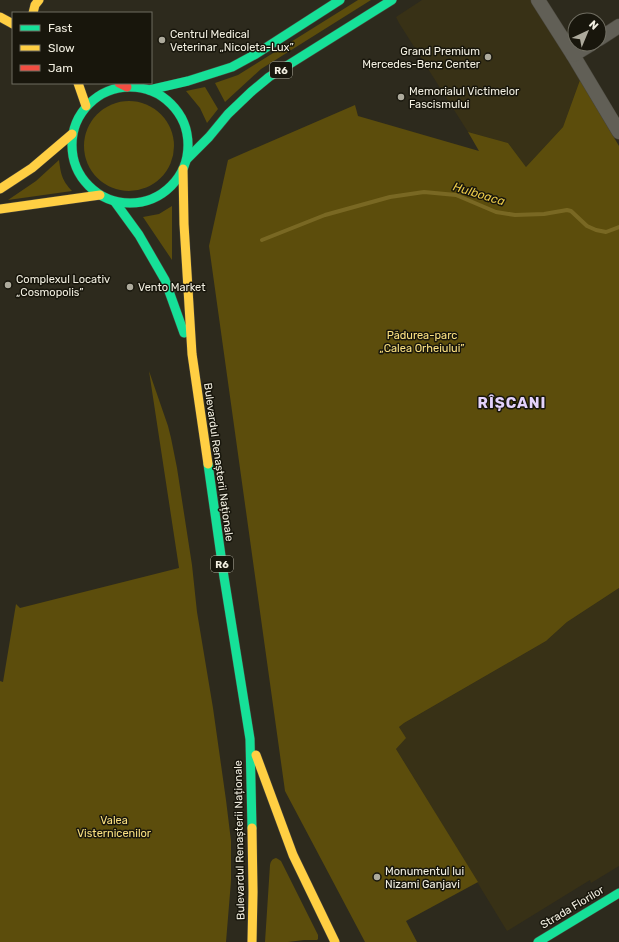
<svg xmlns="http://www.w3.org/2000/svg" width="619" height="942" font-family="Rubik,sans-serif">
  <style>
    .built { fill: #383116 }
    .green { fill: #5c4d0c }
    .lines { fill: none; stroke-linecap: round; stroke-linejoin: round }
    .stream { stroke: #796823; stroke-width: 4 }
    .street-casing { stroke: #49463c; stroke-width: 15 }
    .fast-casing { stroke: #49463c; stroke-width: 10 }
    .slow-casing { stroke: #49463c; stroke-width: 10 }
    .jam-casing { stroke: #49463c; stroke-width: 10 }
    .street { stroke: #615f56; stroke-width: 14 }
    .fast { stroke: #16e098; stroke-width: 9 }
    .slow { stroke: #ffcf43; stroke-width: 9 }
    .jam { stroke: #f24e42; stroke-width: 9 }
    .poi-dot { fill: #adaa9c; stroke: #18160c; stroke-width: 1.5 }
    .labels { text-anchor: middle; stroke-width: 3; stroke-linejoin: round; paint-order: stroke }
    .shield { fill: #18160c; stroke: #b1aea1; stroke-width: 1 }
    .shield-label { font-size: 10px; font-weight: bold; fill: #f2efe1 }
    .poi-label { font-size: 11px; fill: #f2efe1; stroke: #18160c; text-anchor: start }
    .park-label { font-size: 11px; fill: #fae081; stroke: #18160c }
    .street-label { font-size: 11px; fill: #f2efe1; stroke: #18160c }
    .water-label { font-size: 12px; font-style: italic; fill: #eccb49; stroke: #18160c }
    .district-label { font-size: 15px; font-weight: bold; letter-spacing: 1px; fill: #e4d2fc; stroke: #18160c }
  </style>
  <rect width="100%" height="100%" fill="#2d2a1d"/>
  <g class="built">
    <path d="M 422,0 L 531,0 L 580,80 L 563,127 L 526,167 L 508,143 L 468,132 L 399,23 L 396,17 Z"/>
    <path d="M 619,588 L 619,866 L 591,883 L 590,880 L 507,931 L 396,749 L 405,738 L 399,727 L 404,723 L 546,641 L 567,622 Z"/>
  </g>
  <g class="green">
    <path d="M 358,0 L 371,0 L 261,69 L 225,102 L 215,83 L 238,75 Z"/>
    <path d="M 580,80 L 619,146 L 619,588 L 567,622 L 546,641 L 404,723 L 399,727 L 406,738 L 396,749 L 478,882 L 406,921 L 417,942 L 365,942 L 285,791 L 209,246 L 228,160 L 355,105 L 358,116 L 479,151 L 468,132 L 508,143 L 526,167 L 563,127 Z"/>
    <path d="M 205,87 L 218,109 L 207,123 L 200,108 L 186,91 Z"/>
    <circle cx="129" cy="146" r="45"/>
    <path d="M 59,160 C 61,175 62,180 72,191 L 8,200 L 36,181 Z"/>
    <path d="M 172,206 L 172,260 L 143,217 L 159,214 Z"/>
    <path d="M 149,371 L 168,426 L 171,438 L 177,468 L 192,565 L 197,612 L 213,708 L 226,800 L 231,841 L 231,881 L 226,942 L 0,942 L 0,681 L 3,682 L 16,604 L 20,608 L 179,568 Z"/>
    <path d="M 276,858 L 278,859 L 281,861 L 318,935 L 318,939 L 317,940 L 304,940 L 288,942 L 265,942 L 270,865 C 271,861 272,859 276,858 Z"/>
  </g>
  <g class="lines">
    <path class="stream" d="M 262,240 L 325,215 L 390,197 L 424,192 L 456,195 L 496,212 L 515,215 L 544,214 L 567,210 L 571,211 L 587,226 L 596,230 L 606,232 L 619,227"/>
    <g class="street-casing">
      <g id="street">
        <path d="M 538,0 L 573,55 L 619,132"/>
        <path d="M 599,39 L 619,26"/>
        <path d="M 573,55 L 591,44"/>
      </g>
    </g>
    <g class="fast-casing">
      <g id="fast">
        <circle cx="130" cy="145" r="58"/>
        <path d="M 149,90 L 188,81 L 232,67 L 256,54 L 340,0"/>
        <path d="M 187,159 L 209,137 L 228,114 L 251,92 L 269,77 L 392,0"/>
        <path d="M 115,202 L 139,235 L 165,280 L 184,333"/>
        <path d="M 208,464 L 224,577 L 250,739 L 252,828"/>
        <path d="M 538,942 L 619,893"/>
      </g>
    </g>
    <g class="slow-casing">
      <g id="slow">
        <path d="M 33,13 L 35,5 L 39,0"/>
        <path d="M 0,17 L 13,24"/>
        <path d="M 78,83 L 86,106"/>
        <path d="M 183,169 L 184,224 L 192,354 L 208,464"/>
        <path d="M 0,189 L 32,168 L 72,134"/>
        <path d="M 0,209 L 100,195"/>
        <path d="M 256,755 L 293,855 L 335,942"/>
        <path d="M 252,828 L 253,892 L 252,942"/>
      </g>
    </g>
    <g class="jam-casing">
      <path id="jam" d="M 119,83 L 127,87"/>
    </g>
    <use href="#street" class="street"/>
    <use href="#fast" class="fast"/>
    <use href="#slow" class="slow"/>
    <use href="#jam" class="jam"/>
  </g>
  <g class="poi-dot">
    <circle cx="162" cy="40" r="4"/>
    <circle cx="488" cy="57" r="4"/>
    <circle cx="401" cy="97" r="4"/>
    <circle cx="8" cy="285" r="4"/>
    <circle cx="130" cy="287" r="4"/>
    <circle cx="377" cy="877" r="4"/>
  </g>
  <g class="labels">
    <g class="shield">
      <rect x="270" y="62" width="22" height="16" rx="3"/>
      <rect x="211" y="556" width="22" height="16" rx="3"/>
    </g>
    <g class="shield-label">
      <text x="281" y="74">R6</text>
      <text x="222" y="568">R6</text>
    </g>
    <g class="poi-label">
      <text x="170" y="38">Centrul Medical<tspan x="170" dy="13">Veterinar „Nicoleta-Lux”</tspan></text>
      <text x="480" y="55" text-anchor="end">Grand Premium<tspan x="480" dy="13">Mercedes-Benz Center</tspan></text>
      <text x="409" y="95">Memorialul Victimelor<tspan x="409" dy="13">Fascismului</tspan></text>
      <text x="16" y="283">Complexul Locativ<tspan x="16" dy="13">„Cosmopolis”</tspan></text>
      <text x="138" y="291">Vento Market</text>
      <text x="385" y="875">Monumentul lui<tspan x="385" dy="13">Nizami Ganjavi</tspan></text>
    </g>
    <g class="park-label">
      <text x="422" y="339">Pădurea-parc<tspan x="422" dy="13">„Calea Orheiului”</tspan></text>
      <text x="114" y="824">Valea<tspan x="114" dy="13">Visternicenilor</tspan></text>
    </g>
    <g class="street-label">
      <text transform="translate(219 462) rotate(82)" y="4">Bulevardul Renașterii Naționale</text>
      <text transform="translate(239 840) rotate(-91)" y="4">Bulevardul Renașterii Naționale</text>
      <text transform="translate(572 907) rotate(-31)" y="4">Strada Florilor</text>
    </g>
    <g class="water-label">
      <text transform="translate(479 194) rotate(17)" y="4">Hulboaca</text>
    </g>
    <g class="district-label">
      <text x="512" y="408">RÎȘCANI</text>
    </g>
  </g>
  <rect x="12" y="12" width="140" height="72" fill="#18160c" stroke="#6f6d61"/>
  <rect x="20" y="25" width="20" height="6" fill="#16e098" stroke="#6f6d61"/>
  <text x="48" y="32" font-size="12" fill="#f2efe1">Fast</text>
  <rect x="20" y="45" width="20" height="6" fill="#ffcf43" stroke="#6f6d61"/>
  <text x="48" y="52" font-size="12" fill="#f2efe1">Slow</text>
  <rect x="20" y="65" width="20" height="6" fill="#f24e42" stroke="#6f6d61"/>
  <text x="48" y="72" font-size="12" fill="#f2efe1">Jam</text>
  <g transform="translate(587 32) rotate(44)"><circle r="19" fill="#18160c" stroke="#6f6d61"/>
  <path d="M0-3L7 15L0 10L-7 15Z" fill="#adaa9c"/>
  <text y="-6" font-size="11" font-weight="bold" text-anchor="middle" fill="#f2efe1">N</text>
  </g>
</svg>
